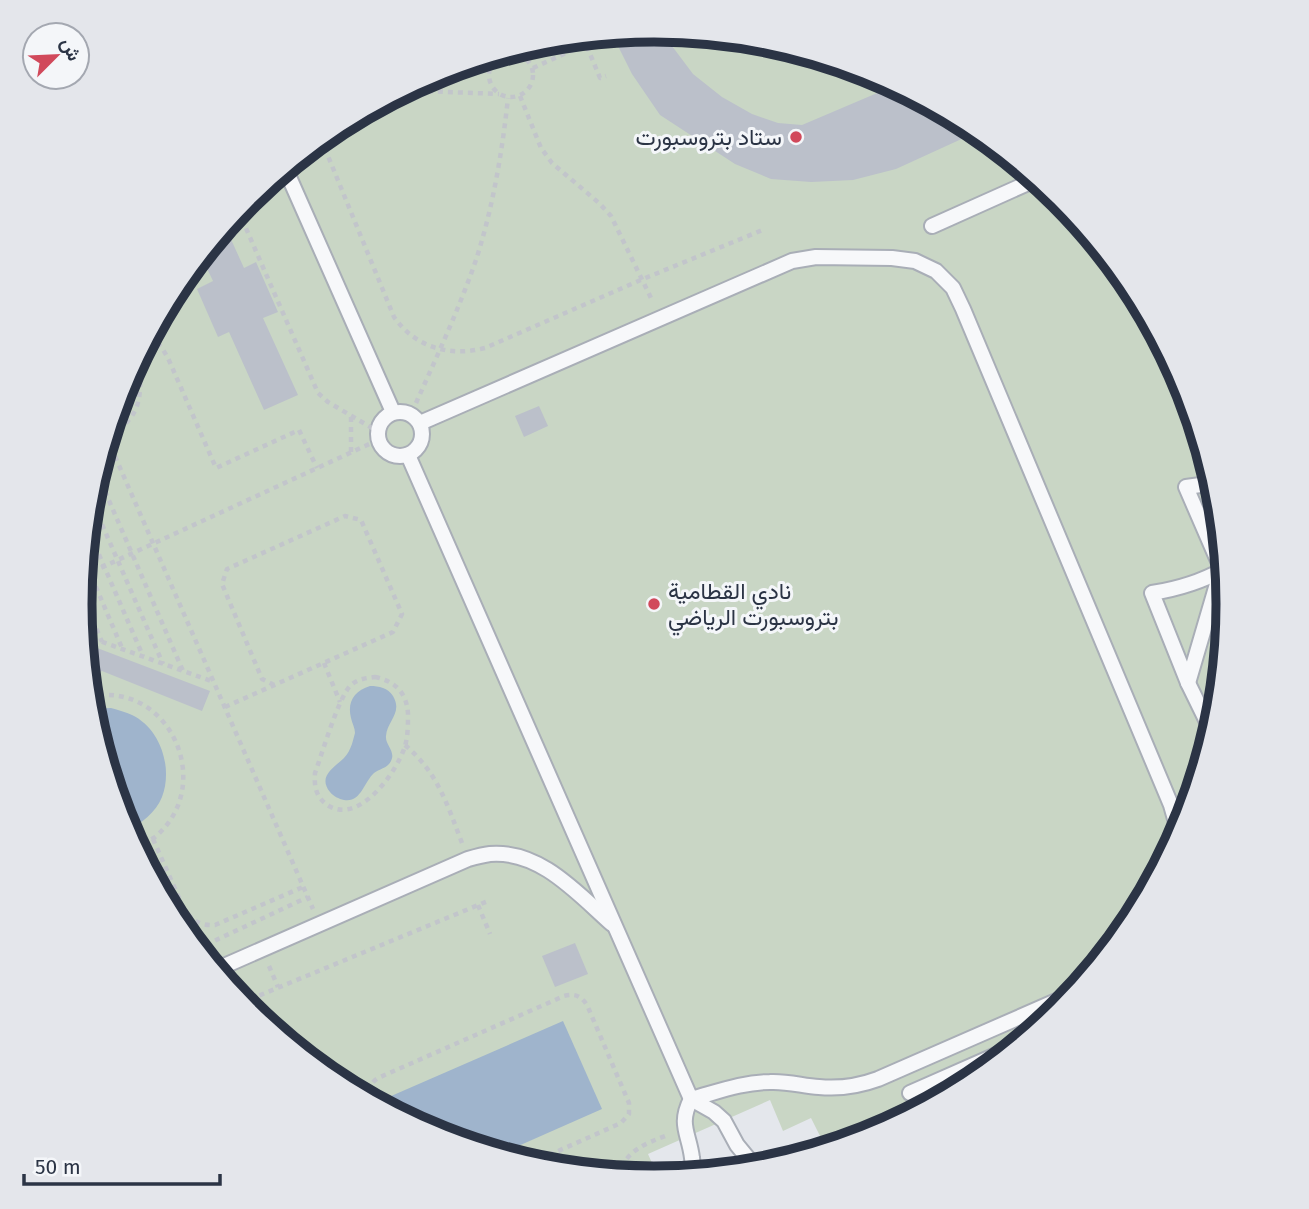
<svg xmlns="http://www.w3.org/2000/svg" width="1309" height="1209" font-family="'Fira Sans',Vazirmatn,sans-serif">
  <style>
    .green { fill: #c9d6c5 }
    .water { fill: #9fb4cc }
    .building { fill: #bbc0ca }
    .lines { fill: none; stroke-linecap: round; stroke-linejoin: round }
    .lane-casing { stroke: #a9aeb7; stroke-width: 18 }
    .path { stroke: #c2c5cb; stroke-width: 4.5; stroke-dasharray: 5 5; stroke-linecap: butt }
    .lane { stroke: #f7f8fa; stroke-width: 14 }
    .poi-dot { fill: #d1495b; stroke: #f4f6f9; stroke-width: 2.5 }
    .labels { text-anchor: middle; stroke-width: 6; stroke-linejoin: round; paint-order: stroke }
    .poi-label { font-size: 23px; fill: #2b3445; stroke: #f4f6f9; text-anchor: end }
    .rim { fill: none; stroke: #2b3445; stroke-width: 9 }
  </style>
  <rect width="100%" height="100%" fill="#e4e7ec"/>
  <path class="green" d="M 655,30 L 767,41 L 875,74 L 974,127 L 1061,198 L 1133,286 L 1186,385 L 1218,493 L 1229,605 L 1218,717 L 1185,825 L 1132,924 L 1061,1011 L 973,1083 L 874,1136 L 851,1143 L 847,1137 L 825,1146 L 811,1118 L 783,1131 L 770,1100 L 648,1154 L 659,1179 L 654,1179 L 542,1168 L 434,1135 L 335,1082 L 248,1011 L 176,923 L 123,824 L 91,716 L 80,604 L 91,492 L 124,384 L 177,285 L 248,198 L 336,126 L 435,73 L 543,41 Z"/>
  <g class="water">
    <path d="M 370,686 C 379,686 388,688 393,696 C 403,713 387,721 386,736 C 385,745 396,751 391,761 C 388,768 379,769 374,773 C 364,782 361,803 344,800 C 339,799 333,796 330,792 C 317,776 335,767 344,758 C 348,754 350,749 352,744 C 353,740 354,737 355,733 C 355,728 352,723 351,718 C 347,702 354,691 370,686 Z"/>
    <path d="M 111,708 C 118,710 126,712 132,715 C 161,729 173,768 162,797 C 156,812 141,824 127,831 L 123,824 L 91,716 L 90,709 Z"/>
    <path d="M 563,1021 L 602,1109 L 498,1155 L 434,1135 L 387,1110 L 382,1100 Z"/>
  </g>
  <g class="building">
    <path d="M 655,30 L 663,31 L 672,46 L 693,74 L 722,97 L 752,114 L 778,123 L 802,125 L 896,85 L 979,131 L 896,169 L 853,180 L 811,182 L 771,179 L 735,164 L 660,115 L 632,74 L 612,34 Z"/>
    <path d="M 225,226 L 244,268 L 256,262 L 278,312 L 263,318 L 298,395 L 264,410 L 229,332 L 218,337 L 197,289 L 213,281 L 201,256 Z"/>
    <path d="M 539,406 L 548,426 L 524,437 L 515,416 Z"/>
    <path d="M 84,643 L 210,691 L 202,711 L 102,671 L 87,677 Z"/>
    <path d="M 575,943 L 588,974 L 555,987 L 542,956 Z"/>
  </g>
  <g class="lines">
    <g class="lane-casing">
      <g id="lane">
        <path d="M 285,168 L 393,412"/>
        <path d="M 932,226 L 1037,179"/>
        <circle cx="400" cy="434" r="22"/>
        <path d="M 420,423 L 792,261 L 816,257 L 892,258 L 915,261 L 936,271 L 953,288 L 963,309 L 1171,805 L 1177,826 L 1178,838"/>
        <path d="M 408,455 L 691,1099 L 714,1112 L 724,1121 L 737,1145 L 751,1162 L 761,1169"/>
        <path d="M 1188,683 L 1222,567"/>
        <path d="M 1213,734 L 1188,683 L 1152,593 C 1177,589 1199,583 1222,570 L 1186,487 L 1215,483"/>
        <path d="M 215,970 L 468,859 C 475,857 482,855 490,854 C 540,850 577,893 612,924"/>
        <path d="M 910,1093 L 1021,1044"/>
        <path d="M 693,1175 C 693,1170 693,1164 692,1158 C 689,1133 678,1125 691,1099 C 717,1092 743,1082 770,1082 C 787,1081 803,1086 819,1087 C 840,1089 859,1086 878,1079 L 1077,992"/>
      </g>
    </g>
    <g class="path">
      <path d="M 583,37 L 600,78 L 606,76"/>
      <circle cx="511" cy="75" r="22"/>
      <path d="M 533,68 L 586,44"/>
      <path d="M 440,72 C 452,74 463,72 471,63"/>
      <path d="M 398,93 L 422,91 L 499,94"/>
      <path d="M 520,96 L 541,148 L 552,163 L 599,203 L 611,216 L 652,300"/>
      <path d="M 321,139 L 394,317 C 416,348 450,357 485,348 L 643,279 L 765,229"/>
      <path d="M 238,210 L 318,393 L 328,402 L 377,431"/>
      <path d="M 150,336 L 162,348 L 168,358 L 216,468 L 299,430 L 317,468"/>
      <path d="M 416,403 C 437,356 459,309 476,260 C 493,207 502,153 508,98"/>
      <path d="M 351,417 L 351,453"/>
      <path d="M 109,434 C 144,418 142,390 138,358"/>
      <path d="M 107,438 L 313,909"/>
      <path d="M 97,473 L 183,671"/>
      <path d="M 90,497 L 163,664"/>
      <path d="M 87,527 L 143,656"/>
      <path d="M 84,559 L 122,648"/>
      <path d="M 83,576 L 378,440"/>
      <path d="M 81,592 L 102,642"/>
      <path d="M 83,635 L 214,682"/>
      <path d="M 324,663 L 340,702"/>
      <path d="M 375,677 C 395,681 407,693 408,714 C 408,724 408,736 405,746 C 397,772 360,824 329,806 C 316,798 314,787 315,773 C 322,754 338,699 350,686 C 357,679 366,678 375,677 Z"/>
      <path d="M 89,697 C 169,679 217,785 155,837 C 149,841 142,844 136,848"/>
      <path d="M 225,707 L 393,632 L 402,614 L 361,520 L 345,516 L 227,569 L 222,584 L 262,679 L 274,685"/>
      <path d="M 405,745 C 438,773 447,804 462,843"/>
      <path d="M 153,839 L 180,900"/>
      <path d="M 158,889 C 187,897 182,927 215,925 L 303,887"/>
      <path d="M 478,905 L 490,934"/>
      <path d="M 197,949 L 308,897"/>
      <path d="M 269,966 L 278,987"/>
      <path d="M 241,1003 L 488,901"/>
      <path d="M 370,1101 C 367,1091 369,1084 378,1078 L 564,996 C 575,993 581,996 587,1005 L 629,1103 L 629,1114 L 621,1123 L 529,1164"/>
      <path d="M 596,1173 L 602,1171"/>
      <path d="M 617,1176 C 627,1150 644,1144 668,1135"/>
    </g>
    <use href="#lane" class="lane"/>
  </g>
  <g class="poi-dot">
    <circle cx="796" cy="137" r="7"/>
    <circle cx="654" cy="604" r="7"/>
  </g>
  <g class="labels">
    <g class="poi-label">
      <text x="782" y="145">ستاد بتروسبورت</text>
      <text x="668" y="599" text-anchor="start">نادي القطامية<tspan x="668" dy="26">بتروسبورت الرياضي</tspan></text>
    </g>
  </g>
  <path d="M0 0H1309V1209H0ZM92 604a562 562 0 1 1 1124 0a562 562 0 1 1-1124 0Z" fill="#e4e6eb" fill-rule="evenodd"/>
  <path class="rim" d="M92 604a562 562 0 1 1 1124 0a562 562 0 1 1-1124 0Z"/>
  <g transform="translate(56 56) rotate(66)"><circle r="33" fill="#f4f6f9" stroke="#a4a8b1" stroke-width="2"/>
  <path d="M0-5L12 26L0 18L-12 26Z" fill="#d1495b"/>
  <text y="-10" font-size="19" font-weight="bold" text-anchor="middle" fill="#2b3445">ش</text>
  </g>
  <path d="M24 1174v10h196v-10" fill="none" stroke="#2b3445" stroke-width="3.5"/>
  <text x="35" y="1174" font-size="21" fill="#2b3445" stroke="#f4f6f9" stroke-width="5" paint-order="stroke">50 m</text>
</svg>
